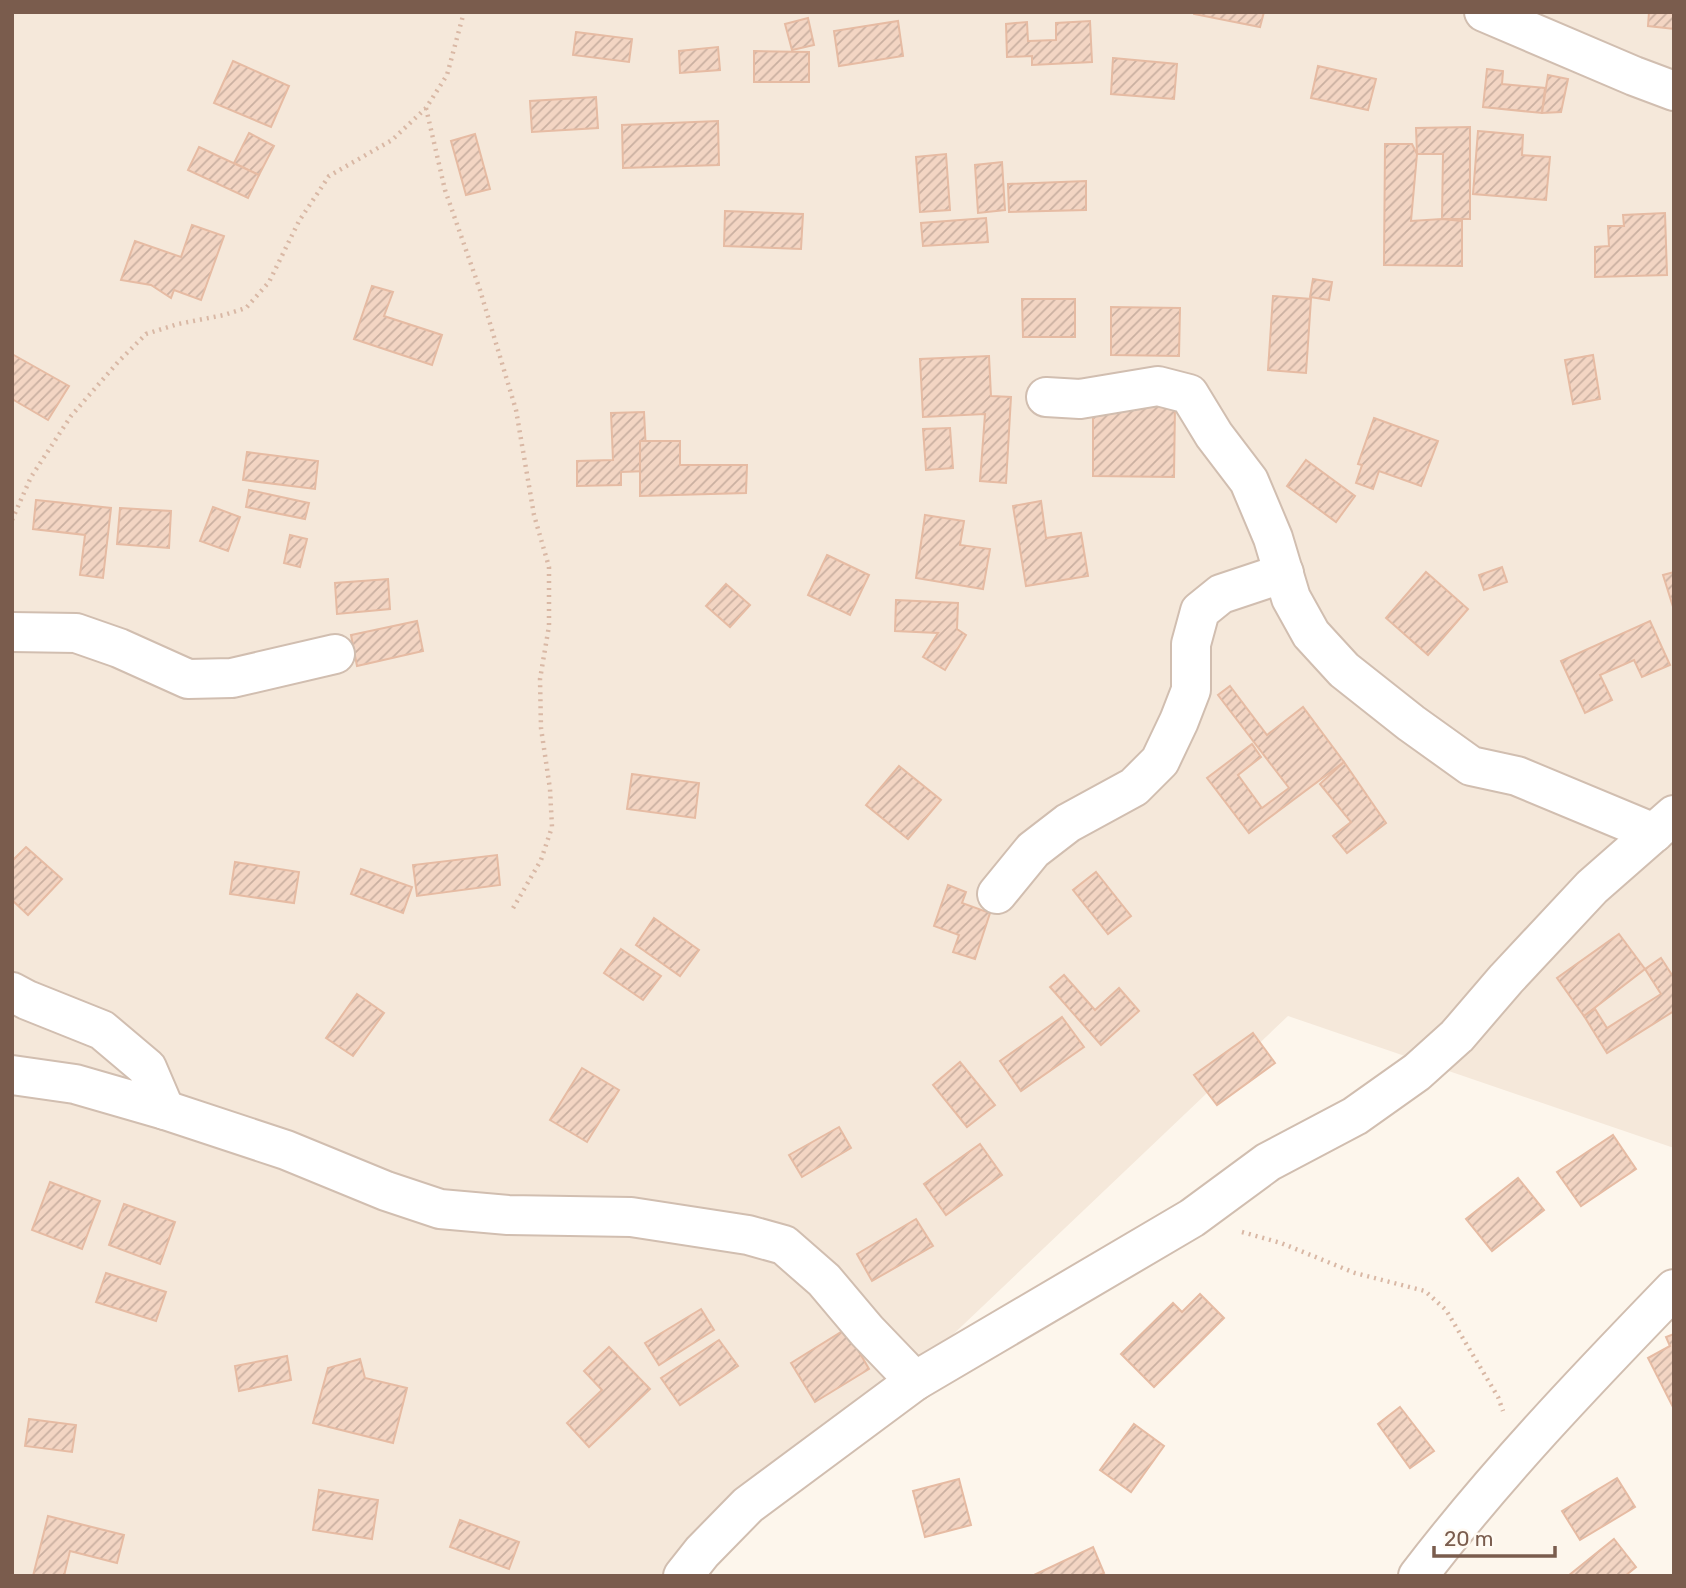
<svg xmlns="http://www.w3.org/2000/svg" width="1686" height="1588" font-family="Rubik,sans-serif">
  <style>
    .residential { fill: #f5e8da }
    .building { fill: url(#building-hatch); stroke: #e6bba3; stroke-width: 2 }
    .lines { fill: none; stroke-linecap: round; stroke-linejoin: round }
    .minor-casing { stroke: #d1beb0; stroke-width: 42 }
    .path { stroke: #d9b8a5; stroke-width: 4.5; stroke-dasharray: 2 5; stroke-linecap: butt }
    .minor { stroke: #fff; stroke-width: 38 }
  </style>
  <defs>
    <pattern id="building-hatch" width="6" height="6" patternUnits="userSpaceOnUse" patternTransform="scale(1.75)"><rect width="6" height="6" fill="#f3d5c3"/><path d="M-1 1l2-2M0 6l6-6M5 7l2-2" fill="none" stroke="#cab0a1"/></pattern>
  </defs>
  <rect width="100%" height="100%" fill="#fdf6ec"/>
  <path class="residential" d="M 12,12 L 1674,12 L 1674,1148 L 1288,1016 L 699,1576 L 12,1576 Z"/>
  <g class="building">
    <path d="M 1194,12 L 1264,12 L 1260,27 L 1194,14 Z"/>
    <path d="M 1649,12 L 1674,12 L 1674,29 L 1648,26 Z"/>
    <path d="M 808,18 L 814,45 L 792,50 L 785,24 Z"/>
    <path d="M 898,21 L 903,56 L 839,66 L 834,31 Z"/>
    <path d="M 1090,21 L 1092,62 L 1032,65 L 1032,56 L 1007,57 L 1006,24 L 1027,22 L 1028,41 L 1056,40 L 1056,23 Z"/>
    <path d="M 576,32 L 632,39 L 629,62 L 573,55 Z"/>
    <path d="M 718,47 L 720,70 L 680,73 L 679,51 Z"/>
    <path d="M 754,51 L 809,52 L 809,82 L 754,82 Z"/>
    <path d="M 1113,58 L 1177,64 L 1174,99 L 1111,94 Z"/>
    <path d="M 233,61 L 289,86 L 271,127 L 214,103 Z"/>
    <path d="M 1318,66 L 1376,79 L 1368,110 L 1311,98 Z"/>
    <path d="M 1487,69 L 1503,71 L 1502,84 L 1545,88 L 1542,113 L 1483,107 Z"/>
    <path d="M 1548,75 L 1568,79 L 1561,112 L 1542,113 Z"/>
    <path d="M 596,97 L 598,128 L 532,132 L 530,101 Z"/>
    <path d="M 718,121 L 719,165 L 623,168 L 622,125 Z"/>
    <path d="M 1470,127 L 1470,219 L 1442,219 L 1443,154 L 1417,154 L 1416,128 Z"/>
    <path d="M 1478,131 L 1523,135 L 1522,155 L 1550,157 L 1546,200 L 1473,194 Z"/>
    <path d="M 249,133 L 274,146 L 259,175 L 234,163 Z"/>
    <path d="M 475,134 L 490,189 L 466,195 L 451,141 Z"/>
    <path d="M 1385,144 L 1412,144 L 1417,154 L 1411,221 L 1442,219 L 1462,221 L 1462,266 L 1384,265 Z"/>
    <path d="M 199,147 L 259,175 L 248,198 L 188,170 Z"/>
    <path d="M 946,154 L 950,210 L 920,212 L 916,157 Z"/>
    <path d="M 1002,162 L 1005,210 L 978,213 L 975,165 Z"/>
    <path d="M 1086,181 L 1086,210 L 1009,212 L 1008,184 Z"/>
    <path d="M 725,211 L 803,214 L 801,249 L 724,246 Z"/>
    <path d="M 1665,213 L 1667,275 L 1595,277 L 1595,247 L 1609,246 L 1608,226 L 1624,226 L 1623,215 Z"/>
    <path d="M 986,218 L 988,242 L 923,246 L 921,223 Z"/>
    <path d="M 192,225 L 224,236 L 201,300 L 174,290 L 171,298 L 151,285 L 121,280 L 135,241 L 181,257 Z"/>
    <path d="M 1313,279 L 1332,282 L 1329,300 L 1310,297 Z"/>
    <path d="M 372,286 L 393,292 L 384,316 L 442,335 L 432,365 L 354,339 Z"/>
    <path d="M 1273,296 L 1311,299 L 1306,373 L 1268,370 Z"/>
    <path d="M 1022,299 L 1075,299 L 1075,337 L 1023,337 Z"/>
    <path d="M 1111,307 L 1180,308 L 1179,356 L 1111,355 Z"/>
    <path d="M 12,354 L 69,386 L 48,420 L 12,399 Z"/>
    <path d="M 1593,355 L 1600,399 L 1573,404 L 1565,360 Z"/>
    <path d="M 989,356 L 991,396 L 1011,397 L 1006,483 L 980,481 L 985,414 L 923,417 L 920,359 Z"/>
    <path d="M 1093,405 L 1175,405 L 1174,477 L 1093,476 Z"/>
    <path d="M 644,412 L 647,471 L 621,472 L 621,485 L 577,486 L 577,461 L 613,460 L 611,413 Z"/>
    <path d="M 1374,418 L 1438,441 L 1421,486 L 1379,471 L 1373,489 L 1356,483 L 1362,465 L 1358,464 Z"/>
    <path d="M 950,428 L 953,468 L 926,470 L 923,429 Z"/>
    <path d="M 640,441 L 680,441 L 680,465 L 747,465 L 746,493 L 640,496 Z"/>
    <path d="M 247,452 L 318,461 L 315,489 L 243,480 Z"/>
    <path d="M 1306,460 L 1355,496 L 1336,522 L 1287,486 Z"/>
    <path d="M 249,490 L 309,503 L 305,519 L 246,507 Z"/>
    <path d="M 36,500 L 111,508 L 103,578 L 80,575 L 85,535 L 33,529 Z"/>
    <path d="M 1041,501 L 1046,538 L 1081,533 L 1088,576 L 1026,586 L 1013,506 Z"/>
    <path d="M 213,507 L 240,517 L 228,551 L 200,541 Z"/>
    <path d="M 120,508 L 171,511 L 169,548 L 117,544 Z"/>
    <path d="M 925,515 L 964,521 L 960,545 L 990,549 L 983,589 L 916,578 Z"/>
    <path d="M 290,535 L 307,539 L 300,567 L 284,563 Z"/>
    <path d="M 827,555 L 869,575 L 850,615 L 808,595 Z"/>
    <path d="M 1502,567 L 1507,582 L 1484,590 L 1479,575 Z"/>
    <path d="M 1426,572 L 1468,609 L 1428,655 L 1386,618 Z"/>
    <path d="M 1674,572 L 1674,610 L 1663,575 Z"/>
    <path d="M 388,579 L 390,609 L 337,614 L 335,583 Z"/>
    <path d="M 726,584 L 750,605 L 730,627 L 706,606 Z"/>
    <path d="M 896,600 L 958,603 L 957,629 L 966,635 L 945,670 L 923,657 L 938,633 L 895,631 Z"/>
    <path d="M 417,621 L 423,651 L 357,666 L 351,635 Z"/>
    <path d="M 1650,621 L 1670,665 L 1642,677 L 1634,660 L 1600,675 L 1612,700 L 1585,713 L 1561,661 Z"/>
    <path d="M 1230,686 L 1267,735 L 1303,707 L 1344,762 L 1249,833 L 1207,778 L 1252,744 L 1261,757 L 1238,775 L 1262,808 L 1289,788 L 1218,695 Z"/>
    <path d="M 1344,762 L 1386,823 L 1347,853 L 1333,836 L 1351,822 L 1320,784 Z"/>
    <path d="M 899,766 L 941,800 L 908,839 L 866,805 Z"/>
    <path d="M 632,774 L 699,783 L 695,818 L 627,809 Z"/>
    <path d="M 26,847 L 62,879 L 28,915 L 12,900 L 12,861 Z"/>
    <path d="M 497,855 L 500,885 L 417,896 L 413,865 Z"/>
    <path d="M 235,862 L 299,872 L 294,903 L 230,894 Z"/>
    <path d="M 361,869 L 412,887 L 403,913 L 351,894 Z"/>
    <path d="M 1096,872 L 1131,916 L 1108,934 L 1073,890 Z"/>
    <path d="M 948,885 L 966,892 L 962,903 L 990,913 L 975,959 L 953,952 L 959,935 L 934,926 Z"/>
    <path d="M 654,918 L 699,950 L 680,976 L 636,945 Z"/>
    <path d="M 1619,934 L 1645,969 L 1584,1016 L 1557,978 Z"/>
    <path d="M 621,949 L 661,976 L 643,1000 L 604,973 Z"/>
    <path d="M 1661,958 L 1674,978 L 1674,1011 L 1607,1053 L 1584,1016 L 1595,1009 L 1607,1028 L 1661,994 L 1645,969 Z"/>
    <path d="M 1064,975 L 1095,1010 L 1119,988 L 1139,1011 L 1101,1045 L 1050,987 Z"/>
    <path d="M 357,994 L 384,1013 L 353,1056 L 326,1038 Z"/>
    <path d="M 1062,1017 L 1084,1047 L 1021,1091 L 1000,1061 Z"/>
    <path d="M 1253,1033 L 1275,1063 L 1217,1105 L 1194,1075 Z"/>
    <path d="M 960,1062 L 995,1105 L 967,1127 L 933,1085 Z"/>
    <path d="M 582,1068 L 619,1090 L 587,1142 L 550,1120 Z"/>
    <path d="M 839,1127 L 851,1148 L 802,1177 L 789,1155 Z"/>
    <path d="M 1613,1135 L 1636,1169 L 1581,1206 L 1557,1172 Z"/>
    <path d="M 980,1144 L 1002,1175 L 946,1215 L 924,1184 Z"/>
    <path d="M 1518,1178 L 1544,1210 L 1492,1251 L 1466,1219 Z"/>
    <path d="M 50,1182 L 100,1201 L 82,1249 L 32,1230 Z"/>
    <path d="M 124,1204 L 175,1222 L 160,1264 L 109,1245 Z"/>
    <path d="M 916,1219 L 933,1246 L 872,1281 L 857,1254 Z"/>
    <path d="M 106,1273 L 166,1292 L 156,1321 L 96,1302 Z"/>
    <path d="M 1200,1294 L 1224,1318 L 1154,1387 L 1121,1354 L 1173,1303 L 1182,1312 Z"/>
    <path d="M 701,1309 L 714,1330 L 659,1365 L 645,1343 Z"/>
    <path d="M 846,1329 L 869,1369 L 815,1402 L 791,1363 Z"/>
    <path d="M 1674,1334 L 1674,1409 L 1648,1358 L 1670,1346 L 1666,1337 Z"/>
    <path d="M 719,1340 L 738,1366 L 680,1405 L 661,1378 Z"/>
    <path d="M 609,1347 L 650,1389 L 589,1447 L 567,1423 L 602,1390 L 584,1371 Z"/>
    <path d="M 287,1356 L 291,1380 L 239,1391 L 235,1366 Z"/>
    <path d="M 360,1359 L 365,1378 L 407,1388 L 393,1443 L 313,1423 L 328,1368 Z"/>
    <path d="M 1400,1407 L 1434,1451 L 1410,1468 L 1378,1424 Z"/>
    <path d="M 29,1419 L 76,1425 L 72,1452 L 25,1446 Z"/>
    <path d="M 1134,1424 L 1164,1446 L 1131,1492 L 1100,1470 Z"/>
    <path d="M 1617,1478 L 1635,1507 L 1580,1540 L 1562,1511 Z"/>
    <path d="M 959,1479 L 971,1525 L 925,1537 L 913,1491 Z"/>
    <path d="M 319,1490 L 378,1500 L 372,1539 L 313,1530 Z"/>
    <path d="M 48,1516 L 124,1535 L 117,1563 L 70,1551 L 64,1576 L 33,1576 Z"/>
    <path d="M 460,1520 L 519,1542 L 509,1569 L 450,1547 Z"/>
    <path d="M 1614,1539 L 1636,1567 L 1625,1576 L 1568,1576 Z"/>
    <path d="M 1093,1547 L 1104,1573 L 1097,1576 L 1032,1576 Z"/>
  </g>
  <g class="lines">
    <g class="minor-casing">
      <g id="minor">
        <path d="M 1484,12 L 1634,76 L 1674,91"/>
        <path d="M 1046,397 L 1080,399 L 1158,386 L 1189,394 L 1214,435 L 1249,481 L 1273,538 L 1291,598 L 1311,634 L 1344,670 L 1411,723 L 1471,766 L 1517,776 L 1654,833"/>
        <path d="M 12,632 L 76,633 L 119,648 L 188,679 L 232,678 L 335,654"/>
        <path d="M 997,894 L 1033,850 L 1068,823 L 1134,787 L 1160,761 L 1179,721 L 1191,690 L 1191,644 L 1200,611 L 1221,594 L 1284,573"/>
        <path d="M 12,992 L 27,1000 L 102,1030 L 147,1068 L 165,1110"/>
        <path d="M 12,1075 L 75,1084 L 165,1110 L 286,1150 L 386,1191 L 440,1209 L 508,1215 L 631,1217 L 748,1235 L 784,1245 L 824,1280 L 867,1331 L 915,1381"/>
        <path d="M 683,1576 L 702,1552 L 748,1505 L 915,1381 L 1192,1218 L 1268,1162 L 1355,1116 L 1417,1072 L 1457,1036 L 1506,979 L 1592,887 L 1674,815"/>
        <path d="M 1418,1576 C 1496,1474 1585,1381 1674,1289"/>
      </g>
    </g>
    <g class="path">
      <path d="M 426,108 L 445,190 L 480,290 L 516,410 L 534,515 L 549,567 L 549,626 L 540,679 L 541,728 L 550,789 L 552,827 L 541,860 L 512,910"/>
      <path d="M 12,520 L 31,477 L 71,416 L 118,362 L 146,334 L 178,324 L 224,315 L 246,308 L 269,282 L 299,221 L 329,176 L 392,140 L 426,108 L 447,75 L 464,12"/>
      <path d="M 1242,1232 L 1281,1243 L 1355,1273 L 1425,1291 L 1446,1310 L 1498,1397 L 1503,1411"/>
    </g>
    <use href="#minor" class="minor"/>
  </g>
  <rect width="1686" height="1588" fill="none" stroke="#7a5c4d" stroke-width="28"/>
  <path d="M1434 1546v10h121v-10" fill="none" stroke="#7a5c4d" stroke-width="3.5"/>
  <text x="1444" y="1546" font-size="21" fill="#7a5c4d" stroke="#fffaf3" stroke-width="5" paint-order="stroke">20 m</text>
</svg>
